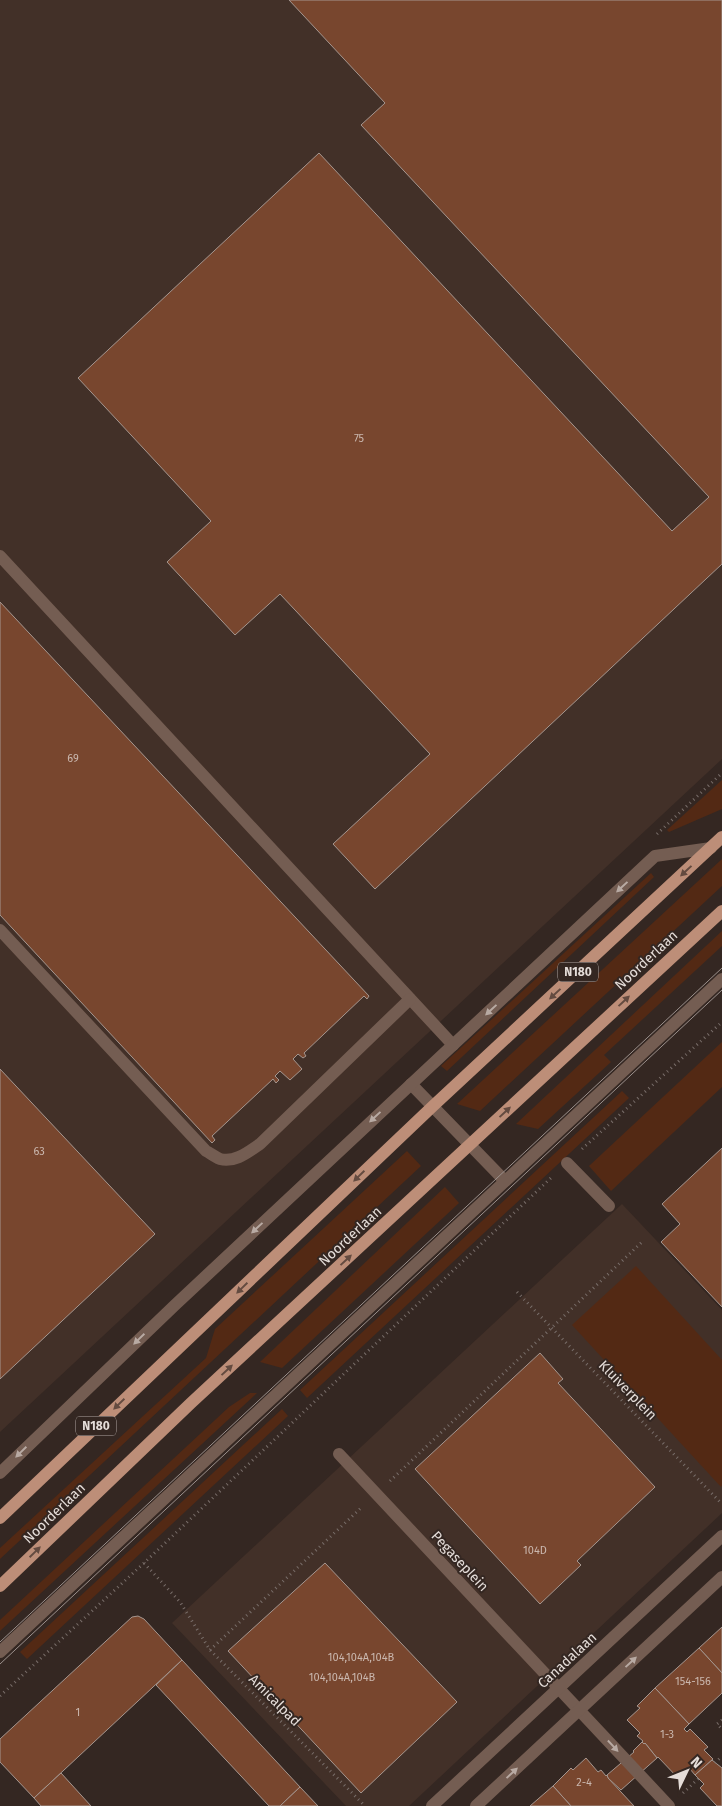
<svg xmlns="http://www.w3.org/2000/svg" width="722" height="1806" font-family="'Fira Sans',sans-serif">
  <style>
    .built { fill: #423028 }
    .green { fill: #532914 }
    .building { fill: #78462e; stroke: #a5968f }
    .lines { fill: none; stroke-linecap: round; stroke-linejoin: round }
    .path { stroke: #796e6a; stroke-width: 3; stroke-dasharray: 1 4; stroke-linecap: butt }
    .minor { stroke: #745d52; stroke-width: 12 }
    .major { stroke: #bd8e78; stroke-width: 12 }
    .tram { stroke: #9b908c; stroke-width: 1 }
    .oneway { fill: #644b40 }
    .oneway2 { fill: #b8aaa3 }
    .labels { text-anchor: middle; stroke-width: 4; stroke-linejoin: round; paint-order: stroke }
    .number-label { font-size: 11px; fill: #cab7ae }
    .shield { fill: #342722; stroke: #b0a6a2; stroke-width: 1 }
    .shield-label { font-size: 12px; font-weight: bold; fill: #e5ddd9 }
    .street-label { font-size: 14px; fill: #e5ddd9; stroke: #342722 }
  </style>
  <rect width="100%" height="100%" fill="#342722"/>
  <g class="built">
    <path d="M 0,0 L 722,0 L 722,759 L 0,1432 Z"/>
    <path d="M 622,1204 L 722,1310 L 722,1513 L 409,1806 L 346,1806 L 172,1623 Z"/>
  </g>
  <g class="green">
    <path d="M 722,780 L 722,809 L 669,832 L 667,830 Z"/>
    <path d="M 722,859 L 722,886 L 480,1111 L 457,1104 Z"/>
    <path d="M 651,873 L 654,877 L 447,1071 L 441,1066 Z"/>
    <path d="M 722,931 L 722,946 L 604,1055 L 611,1062 L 538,1129 L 516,1124 Z"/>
    <path d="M 722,1042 L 722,1087 L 611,1191 L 589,1166 Z"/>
    <path d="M 622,1091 L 629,1098 L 307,1398 L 300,1390 Z"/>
    <path d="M 407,1151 L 421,1166 L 0,1559 L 0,1548 L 206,1358 L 215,1329 Z"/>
    <path d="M 445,1187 L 459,1203 L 282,1368 L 260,1362 Z"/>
    <path d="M 636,1266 L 722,1360 L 722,1485 L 721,1487 L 572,1325 Z"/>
    <path d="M 250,1393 L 257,1393 L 0,1631 L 0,1620 L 229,1407 Z"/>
    <path d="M 282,1409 L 288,1416 L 27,1659 L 20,1652 Z"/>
  </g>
  <g class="building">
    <path d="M 289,0 L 722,0 L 722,564 L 375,889 L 333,844 L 430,754 L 280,594 L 235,635 L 167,562 L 211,521 L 78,378 L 319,153 L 672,531 L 709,497 L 361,125 L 385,103 Z"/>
    <path d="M 0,602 L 369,996 L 367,999 L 364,996 L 304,1053 L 306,1056 L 303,1058 L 298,1054 L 293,1059 L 302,1069 L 290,1080 L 280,1071 L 275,1076 L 279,1080 L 276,1083 L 273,1079 L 212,1136 L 215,1140 L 212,1143 L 0,915 Z"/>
    <path d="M 0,1069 L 155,1234 L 0,1379 Z"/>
    <path d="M 722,1148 L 722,1307 L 661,1242 L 680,1224 L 662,1204 Z"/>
    <path d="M 540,1353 L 563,1379 L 558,1383 L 655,1487 L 577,1561 L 581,1565 L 540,1604 L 415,1469 Z"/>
    <path d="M 325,1563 L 457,1702 L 361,1793 L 228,1651 Z"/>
    <path d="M 138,1616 L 144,1619 L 182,1660 L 34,1798 L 0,1762 L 0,1739 L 132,1617 Z"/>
    <path d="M 722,1627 L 722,1673 L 699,1648 Z"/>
    <path d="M 699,1648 L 722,1673 L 722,1693 L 689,1724 L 655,1688 Z"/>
    <path d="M 182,1660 L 300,1787 L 280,1806 L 269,1806 L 156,1685 Z"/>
    <path d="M 655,1688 L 689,1724 L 684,1729 L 687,1732 L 690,1729 L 708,1747 L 704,1750 L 713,1759 L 695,1775 L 690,1769 L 679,1779 L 658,1757 L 657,1758 L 645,1743 L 644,1744 L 642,1742 L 643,1741 L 637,1736 L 640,1733 L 627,1720 L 640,1708 L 637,1706 Z"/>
    <path d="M 642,1742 L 644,1744 L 645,1743 L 657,1758 L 621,1790 L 608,1778 L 607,1775 L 634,1752 L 633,1751 Z"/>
    <path d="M 586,1758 L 598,1772 L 601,1770 L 606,1776 L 607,1775 L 608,1778 L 634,1806 L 571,1806 L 553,1786 L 571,1768 L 573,1770 Z"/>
    <path d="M 712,1760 L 722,1768 L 722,1806 L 717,1806 L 700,1788 L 704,1784 L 695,1775 Z"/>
    <path d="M 61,1773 L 91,1806 L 41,1806 L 34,1798 Z"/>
    <path d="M 553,1786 L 571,1806 L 530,1806 Z"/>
    <path d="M 300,1787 L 318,1806 L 280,1806 Z"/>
  </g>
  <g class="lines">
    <g class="path">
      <path d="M 657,834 L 722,773"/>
      <path d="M 582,1149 L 722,1022"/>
      <path d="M 517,1292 L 722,1504"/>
      <path d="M 390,1481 L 642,1242"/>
      <path d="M 144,1563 L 180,1602 L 210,1650 L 365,1806"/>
      <path d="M 210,1650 L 362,1507"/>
      <path d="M 0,1696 L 144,1563 L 553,1176"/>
      <path d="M 722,1720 L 717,1724 L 722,1729"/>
      <path d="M 715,1763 L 722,1756"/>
      <path d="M 683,1793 L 699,1778"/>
    </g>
    <g class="minor">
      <path d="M 0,556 L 453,1045"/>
      <path d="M 0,930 L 206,1151 C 210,1153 215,1157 220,1159 C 235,1163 248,1152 260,1144 L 410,999"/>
      <path d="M 411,1084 L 505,1181"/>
      <path d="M 567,1163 L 609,1206"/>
      <path d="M 339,1454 L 669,1806"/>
      <path d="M 0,1473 L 175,1305 L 655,856 L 711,848"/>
      <path d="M 0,1652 L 722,979"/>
      <path d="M 432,1806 L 722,1536"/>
      <path d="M 476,1806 L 722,1577"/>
    </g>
    <g class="major">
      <path d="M 0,1518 L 433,1106 L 722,837"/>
      <path d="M 0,1586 L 191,1403 L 722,911"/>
    </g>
    <g class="tram">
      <path d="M 0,1642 L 722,968"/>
      <path d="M 0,1664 L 722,990"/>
    </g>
  </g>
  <defs><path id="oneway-solid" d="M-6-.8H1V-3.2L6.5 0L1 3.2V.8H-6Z" transform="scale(1.25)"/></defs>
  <g class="oneway">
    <use href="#oneway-solid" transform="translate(686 871) rotate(137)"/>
    <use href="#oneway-solid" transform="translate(555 994) rotate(137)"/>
    <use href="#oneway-solid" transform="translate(624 1001) rotate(-43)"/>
    <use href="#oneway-solid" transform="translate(505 1112) rotate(-43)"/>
    <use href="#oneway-solid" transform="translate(359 1176) rotate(136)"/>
    <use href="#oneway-solid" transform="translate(346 1260) rotate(-43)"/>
    <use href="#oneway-solid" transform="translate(242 1288) rotate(136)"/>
    <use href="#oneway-solid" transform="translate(227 1370) rotate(-43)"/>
    <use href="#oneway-solid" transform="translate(119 1404) rotate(136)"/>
    <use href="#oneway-solid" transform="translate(35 1552) rotate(-44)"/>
  </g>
  <g class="oneway2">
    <use href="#oneway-solid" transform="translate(622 887) rotate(137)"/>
    <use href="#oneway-solid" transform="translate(491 1010) rotate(137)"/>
    <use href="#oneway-solid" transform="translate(375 1117) rotate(137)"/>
    <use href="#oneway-solid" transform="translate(257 1228) rotate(137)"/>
    <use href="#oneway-solid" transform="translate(139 1339) rotate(136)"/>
    <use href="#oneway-solid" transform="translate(21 1452) rotate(136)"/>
    <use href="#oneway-solid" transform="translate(631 1662) rotate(-43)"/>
    <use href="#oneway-solid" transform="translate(613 1746) rotate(47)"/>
    <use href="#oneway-solid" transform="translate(512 1773) rotate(-43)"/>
  </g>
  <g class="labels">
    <g class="number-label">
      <text x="359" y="442">75</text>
      <text x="73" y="762">69</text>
      <text x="39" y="1155">63</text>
      <text x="535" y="1554">104D</text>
      <text x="361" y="1661">104,104A,104B</text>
      <text x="342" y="1681">104,104A,104B</text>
      <text x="693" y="1685">154-156</text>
      <text x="78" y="1716">1</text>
      <text x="667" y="1738">1-3</text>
      <text x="584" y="1786">2-4</text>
    </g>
    <g class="shield">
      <rect x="558" y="962.5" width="40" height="19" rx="4"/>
      <rect x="76" y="1416.5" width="40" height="19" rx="4"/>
    </g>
    <g class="shield-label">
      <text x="578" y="976">N180</text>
      <text x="96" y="1430">N180</text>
    </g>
    <g class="street-label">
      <text transform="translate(646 960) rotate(-43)" y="5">Noorderlaan</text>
      <text transform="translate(350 1236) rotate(-43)" y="5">Noorderlaan</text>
      <text transform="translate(628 1390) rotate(46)" y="5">Kluiverplein</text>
      <text transform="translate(54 1513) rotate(-44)" y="5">Noorderlaan</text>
      <text transform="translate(460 1561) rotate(47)" y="5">Pegaseplein</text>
      <text transform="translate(567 1660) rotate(-43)" y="5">Canadalaan</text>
      <text transform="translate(275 1700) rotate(45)" y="5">Amicalpad</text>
    </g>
  </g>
  <g transform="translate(687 1771) rotate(47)" stroke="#342722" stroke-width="4" paint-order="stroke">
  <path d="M0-4L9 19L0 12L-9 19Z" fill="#e5ddd9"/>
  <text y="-8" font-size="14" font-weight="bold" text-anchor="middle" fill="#e5ddd9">N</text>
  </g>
</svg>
